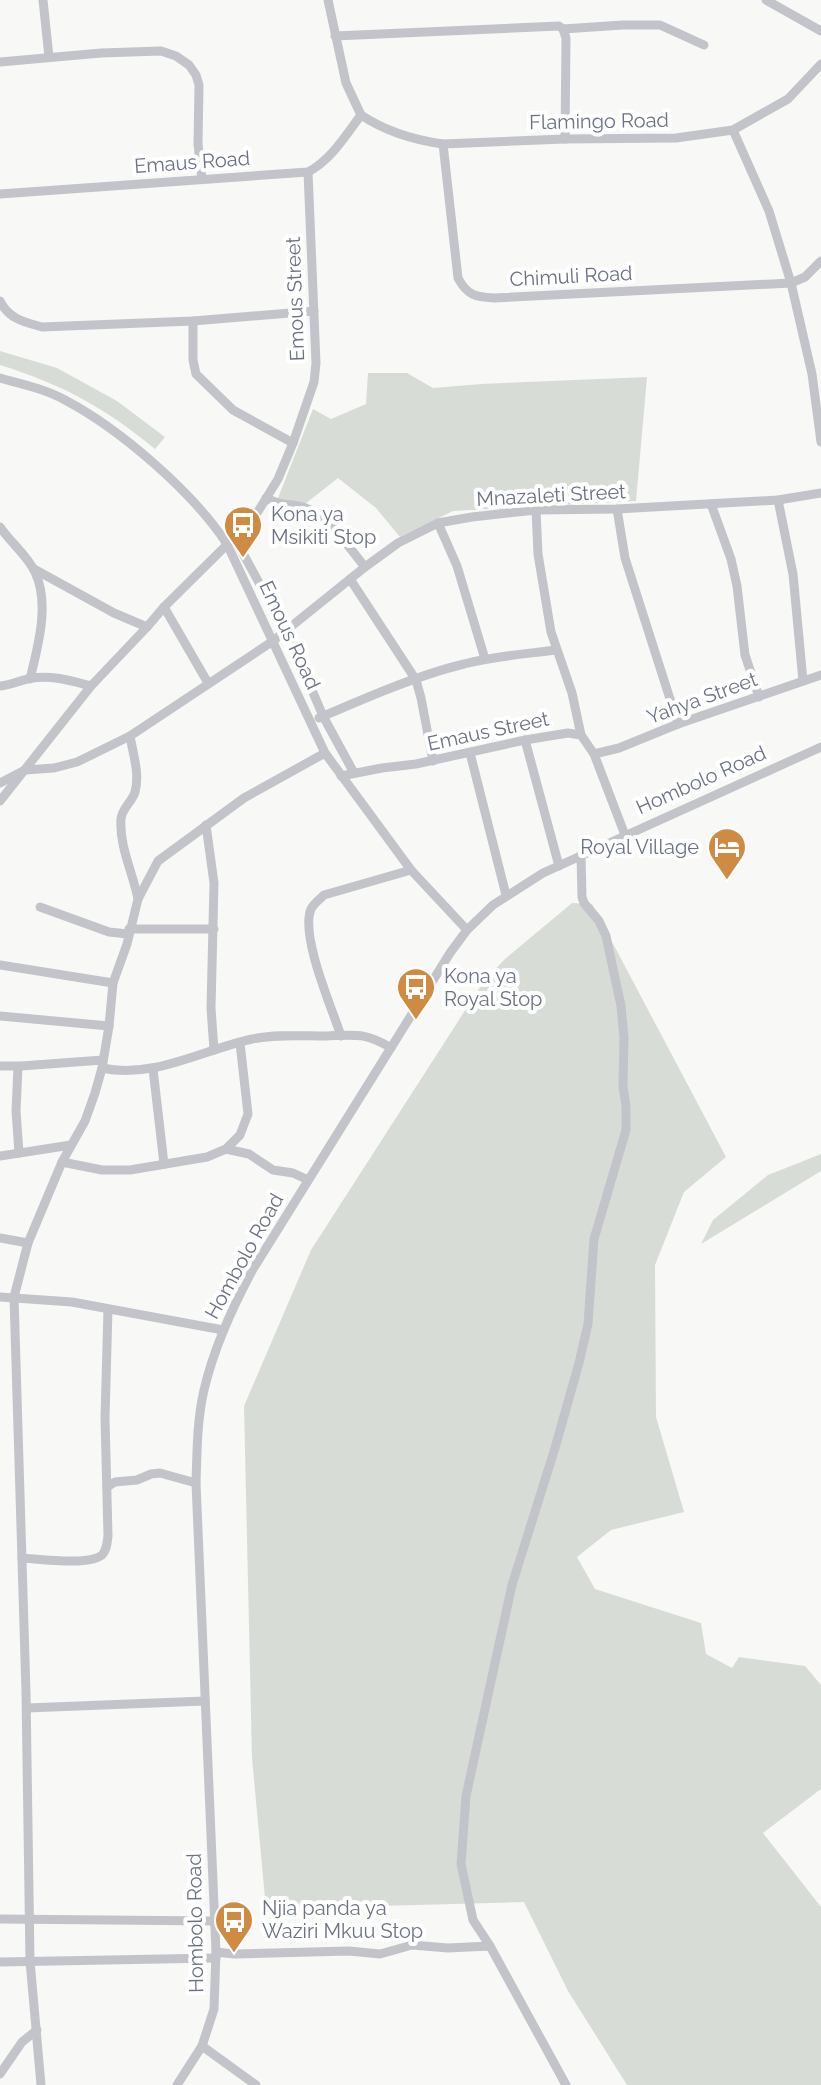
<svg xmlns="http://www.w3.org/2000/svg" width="821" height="2085" font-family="Raleway,sans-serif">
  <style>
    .grass { fill: #d7ddd6 }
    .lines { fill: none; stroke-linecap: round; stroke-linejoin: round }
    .minor { stroke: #c2c4c9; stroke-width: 9 }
    .labels { text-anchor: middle; stroke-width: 8; stroke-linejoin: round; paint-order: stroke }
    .street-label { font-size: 20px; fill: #6b7283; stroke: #fff }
    .poi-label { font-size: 20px; fill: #6b7283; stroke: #fff; text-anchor: start }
  </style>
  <rect width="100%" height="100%" fill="#f8f8f6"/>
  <g class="grass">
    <path d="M 0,351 L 57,368 L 117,401 L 165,437 L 155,449 C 106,408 61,384 0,365 Z"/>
    <path d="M 368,373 L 407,373 L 433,388 L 481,384 L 647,377 L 636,501 L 453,511 L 400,537 L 376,508 L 338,478 L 305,504 L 278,498 L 313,409 L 331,419 L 366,404 Z"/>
    <path d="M 572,903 L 592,904 L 726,1157 L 684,1192 L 655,1265 L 656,1417 L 684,1512 L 611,1530 L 577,1557 L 595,1589 L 701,1623 L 706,1654 L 732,1668 L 739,1657 L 805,1666 L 821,1685 L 821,1789 L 763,1833 L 821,1907 L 821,2085 L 627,2085 L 568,1991 L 524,1902 L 266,1909 L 252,1758 L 244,1406 L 311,1250 L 484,981 L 505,959 Z"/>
    <path d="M 821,1154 L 821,1171 L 701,1244 L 713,1220 L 768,1175 Z"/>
  </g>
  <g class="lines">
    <g class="minor">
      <path d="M 43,0 L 49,57"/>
      <path d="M 328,0 L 346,83 L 361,115"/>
      <path d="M 766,0 L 821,31"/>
      <path d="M 563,29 L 623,25 L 660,25 L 704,45"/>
      <path d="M 335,36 L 559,26 L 563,29 L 566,38 L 565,139"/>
      <path d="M 0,62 L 101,53 L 161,51 L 176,56 L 189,65 L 196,75 L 199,85 L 198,144 L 202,179"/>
      <path d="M 361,115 C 385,131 414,140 443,144 L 565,139 L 676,138 L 733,130 L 788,99 L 821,64"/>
      <path d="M 733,130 L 769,211 L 791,283 L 812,374 L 821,442"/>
      <path d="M 443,144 L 458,278 C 467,295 475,297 494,298 L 791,283 L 805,277 L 821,261"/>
      <path d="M 0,194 L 308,172 C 331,160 346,135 361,115"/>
      <path d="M 0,301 C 9,319 24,322 42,327 L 193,321 L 314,311"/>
      <path d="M 193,321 L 193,360 L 196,374 L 233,410 L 293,443"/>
      <path d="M 0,378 C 22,384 45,389 65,400 C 120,429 193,492 227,544 L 325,753 L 411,870 L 467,930"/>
      <path d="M 266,498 C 283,508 293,502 308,509 C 330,518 350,549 365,567"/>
      <path d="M 778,500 L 793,574 L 803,681"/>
      <path d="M 711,504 L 731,559 L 737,586 L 745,655 L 759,697"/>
      <path d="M 617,509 L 625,558 L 678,724"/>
      <path d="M 536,510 L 538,554 L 551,632 L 572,693 L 581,735"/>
      <path d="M 438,523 L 457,566 L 485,659"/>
      <path d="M 0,527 C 10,542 27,555 35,572 C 50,604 38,646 30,679"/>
      <path d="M 234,537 L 292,643 L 323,716 L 354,773"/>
      <path d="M 34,569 L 114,613 L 147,627"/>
      <path d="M 350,579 L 416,680 L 421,698 L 433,761"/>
      <path d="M 164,607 L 208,683"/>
      <path d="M 0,686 C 11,685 21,680 32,678 C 53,675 72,681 91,686"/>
      <path d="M 319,718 C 363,699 418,675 464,664 C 494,656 526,654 556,650"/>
      <path d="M 130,736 C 133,754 140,774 135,792 C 132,802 122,808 121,819 C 119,846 133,873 138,899"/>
      <path d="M 525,740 L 559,866"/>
      <path d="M 470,753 L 506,895"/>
      <path d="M 594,754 L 619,748 L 678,724 L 821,675"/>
      <path d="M 341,776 L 382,768 L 416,764 L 525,740 L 568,733 L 581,735 L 594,754 L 625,835"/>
      <path d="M 0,783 L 25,770 L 54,768 L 77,762 L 130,736 L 273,641 L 365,567 L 398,543 L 438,523 L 472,517 L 536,510 L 617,509 L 778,500 L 821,493"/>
      <path d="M 0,801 L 91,686 L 147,627 L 164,607 L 254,518 L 278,479 L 293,443 L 314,382 L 316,363 L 308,172"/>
      <path d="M 206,825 L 214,883 L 211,1008 L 214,1050"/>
      <path d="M 40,907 L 109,932 L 128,934"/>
      <path d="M 129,929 L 214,929"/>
      <path d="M 0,965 L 113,983"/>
      <path d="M 0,1016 L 109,1026"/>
      <path d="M 341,1036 C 332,1008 300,936 311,909 C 314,903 319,900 324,895 L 411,870"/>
      <path d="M 0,1066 L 21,1066 L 103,1060"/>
      <path d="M 18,1067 L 16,1111 L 19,1153"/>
      <path d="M 102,1068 C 154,1079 202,1050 252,1039 C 276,1034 302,1036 326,1036 C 355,1035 365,1032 391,1048"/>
      <path d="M 153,1069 L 164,1164"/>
      <path d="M 226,1149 L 249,1154 L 273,1170 L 293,1173 L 308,1180"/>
      <path d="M 0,1156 L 71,1145"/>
      <path d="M 62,1162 L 102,1170 L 130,1170 L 207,1157 L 226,1149 L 240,1135 L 248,1114 L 240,1043"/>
      <path d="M 0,1238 L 28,1243"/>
      <path d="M 0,1297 L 72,1302 L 223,1330"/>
      <path d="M 107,1487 L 115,1482 L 137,1480 L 151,1474 L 160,1473 L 196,1483"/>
      <path d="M 22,1558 C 40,1559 88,1566 102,1555 C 107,1550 107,1543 108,1536 L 105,1418 L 108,1309"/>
      <path d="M 27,1708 L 205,1701"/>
      <path d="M 0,1919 L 215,1921"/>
      <path d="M 216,1952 L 234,1954 L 349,1951 L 380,1954 L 412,1945 L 448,1948 L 490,1946"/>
      <path d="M 0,1962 L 216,1958"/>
      <path d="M 202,2046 L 256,2085"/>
      <path d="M 0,2074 L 22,2042 L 37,2030"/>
      <path d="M 41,2085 L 30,1961 L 26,1692 L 14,1297 L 28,1243 L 62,1162 L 85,1121 L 95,1093 L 102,1068 L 109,1026 L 113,983 L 127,944 L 138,899 L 158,861 L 244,798 L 325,753"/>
      <path d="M 177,2085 L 202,2046 L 214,2009 L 216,1952 L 196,1483 C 197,1452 197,1420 204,1390 C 214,1347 232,1308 253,1269 L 450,953 L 467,930 L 493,905 L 543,873 L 821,747"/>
      <path d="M 566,2085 L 490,1946 L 473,1920 L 461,1864 L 466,1796 L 512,1585 L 555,1448 L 579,1363 L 588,1324 L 594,1239 L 626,1130 L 626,1106 L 623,1087 L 624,1038 L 621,1006 L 606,936 L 599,921 L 584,903 L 582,897 L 581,855"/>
    </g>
  </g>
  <defs>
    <g id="bus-pin" transform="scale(2)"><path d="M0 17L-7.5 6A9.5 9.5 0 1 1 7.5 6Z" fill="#ce8b41" stroke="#fff"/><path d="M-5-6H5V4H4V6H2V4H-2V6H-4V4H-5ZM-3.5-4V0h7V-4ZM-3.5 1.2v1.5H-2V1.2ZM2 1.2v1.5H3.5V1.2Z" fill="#fff"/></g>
    <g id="hotel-pin" transform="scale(2)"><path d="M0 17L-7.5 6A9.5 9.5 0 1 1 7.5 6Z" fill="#ce8b41" stroke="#fff"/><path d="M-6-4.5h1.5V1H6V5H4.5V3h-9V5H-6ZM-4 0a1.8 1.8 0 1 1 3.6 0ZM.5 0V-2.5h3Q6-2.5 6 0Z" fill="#fff"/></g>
  </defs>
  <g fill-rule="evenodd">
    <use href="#bus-pin" x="243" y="525"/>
    <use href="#hotel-pin" x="727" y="847"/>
    <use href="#bus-pin" x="416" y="987"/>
    <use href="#bus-pin" x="234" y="1920"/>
  </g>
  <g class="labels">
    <g class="street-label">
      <text transform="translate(599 121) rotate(-1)" y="7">Flamingo Road</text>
      <text transform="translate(192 162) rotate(-4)" y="7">Emaus Road</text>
      <text transform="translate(571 276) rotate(-3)" y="7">Chimuli Road</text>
      <text transform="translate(295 299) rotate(-92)" y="7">Emous Street</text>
      <text transform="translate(551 495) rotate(-3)" y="7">Mnazaleti Street</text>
      <text transform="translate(290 635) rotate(65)" y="7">Emous Road</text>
      <text transform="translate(702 698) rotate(-20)" y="7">Yahya Street</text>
      <text transform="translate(488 731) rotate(-12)" y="7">Emaus Street</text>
      <text transform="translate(701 780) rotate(-24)" y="7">Hombolo Road</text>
      <text transform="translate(244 1256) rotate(-61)" y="7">Hombolo Road</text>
      <text transform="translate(195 1923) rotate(-91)" y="7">Hombolo Road</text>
    </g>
    <g class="poi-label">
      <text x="271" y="521">Kona ya<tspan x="271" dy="23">Msikiti Stop</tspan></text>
      <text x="699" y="854" text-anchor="end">Royal Village</text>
      <text x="444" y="983">Kona ya<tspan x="444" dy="23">Royal Stop</tspan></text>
      <text x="262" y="1915">Njia panda ya<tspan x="262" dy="23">Waziri Mkuu Stop</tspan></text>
    </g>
  </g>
</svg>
